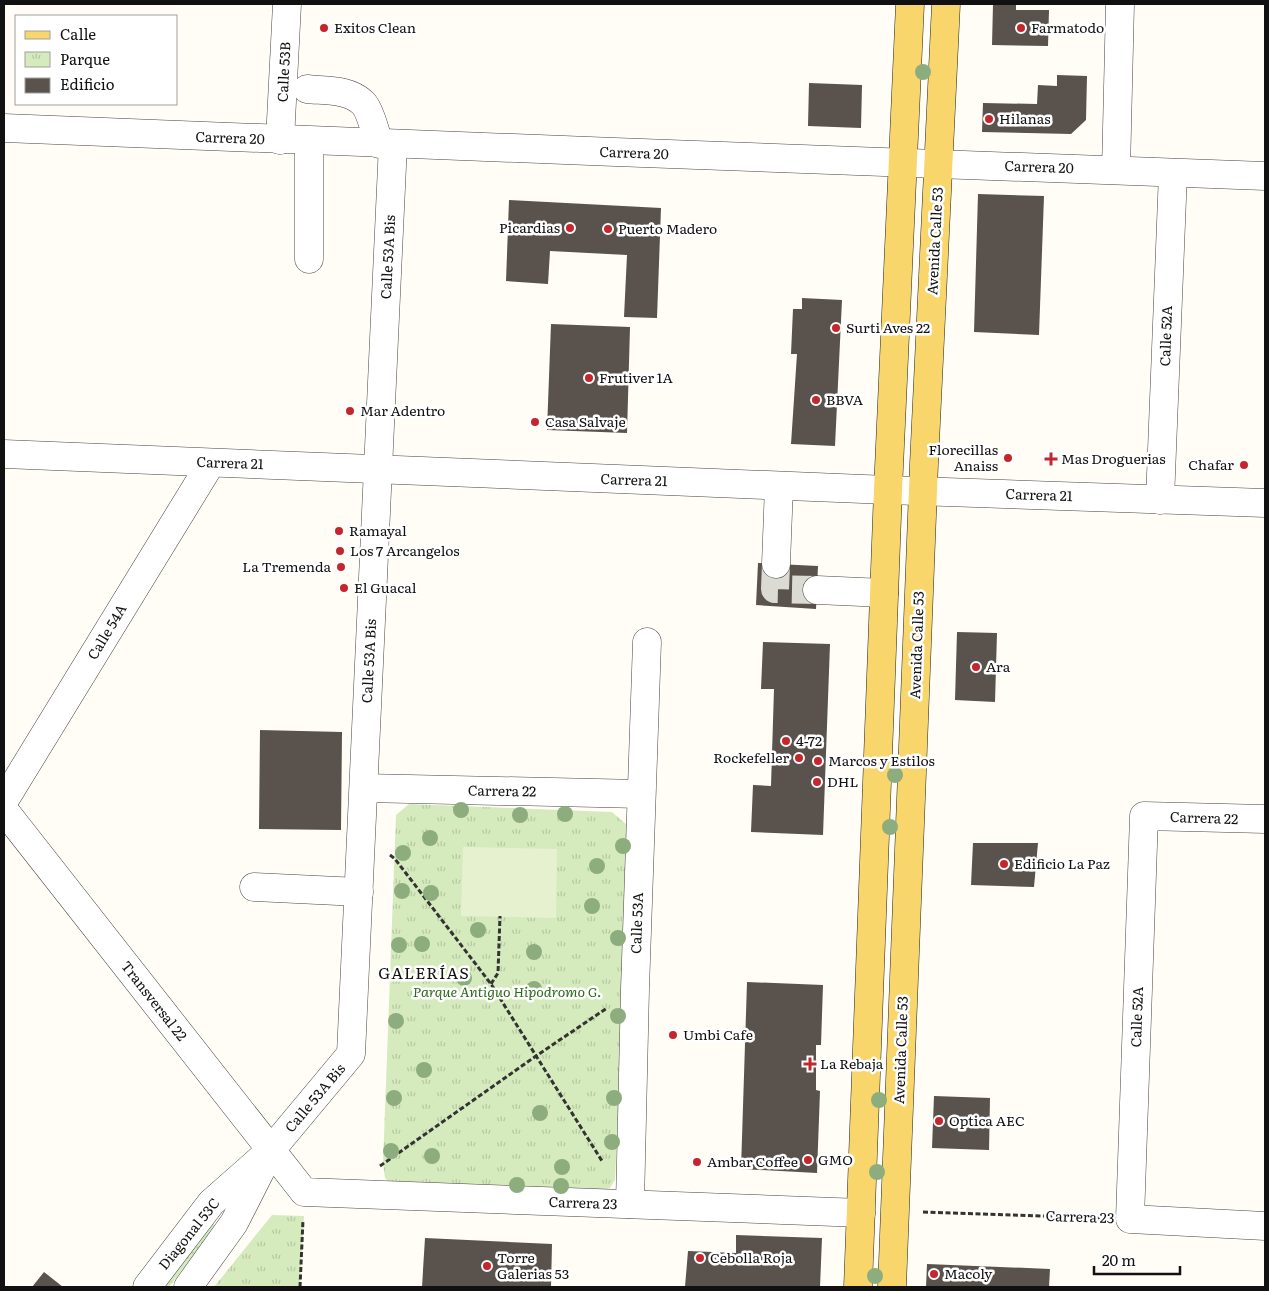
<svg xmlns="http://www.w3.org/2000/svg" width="1269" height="1291" font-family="Literata,serif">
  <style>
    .grass { fill: url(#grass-dots) }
    .park { fill: url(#park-tufts) }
    .pitch { fill: #e6f2cf }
    .building { fill: #5a524d }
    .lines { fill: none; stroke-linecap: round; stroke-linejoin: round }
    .minor-tunnel { stroke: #dbdad3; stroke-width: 28; stroke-dasharray: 28 14; stroke-linecap: butt }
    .minor-casing { stroke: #444; stroke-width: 29 }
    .major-casing { stroke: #222; stroke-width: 29 }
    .path { stroke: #333; stroke-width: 3; stroke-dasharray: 5 2.5; stroke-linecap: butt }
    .minor { stroke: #fff; stroke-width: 28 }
    .major { stroke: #f9d66b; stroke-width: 28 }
    .tree { fill: #8dad7f }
    .poi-dot { fill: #c4262e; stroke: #fff; stroke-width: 2 }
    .labels { text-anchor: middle; stroke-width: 5; stroke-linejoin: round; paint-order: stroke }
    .poi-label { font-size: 14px; fill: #111; stroke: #fff; text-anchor: start }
    .street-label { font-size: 14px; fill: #111; stroke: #fff }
    .park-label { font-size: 14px; font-style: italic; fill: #2f6b1f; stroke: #fff }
    .quarter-label { font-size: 16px; letter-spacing: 1px; fill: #111; stroke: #fff }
  </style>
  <defs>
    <pattern id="grass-dots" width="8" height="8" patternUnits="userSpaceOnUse" patternTransform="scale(1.25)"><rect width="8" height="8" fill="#d5ebbd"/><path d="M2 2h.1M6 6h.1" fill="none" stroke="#b6c8a1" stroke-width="1.8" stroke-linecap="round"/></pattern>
    <pattern id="park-tufts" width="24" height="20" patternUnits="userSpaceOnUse" patternTransform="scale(1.25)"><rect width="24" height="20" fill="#d5ebbd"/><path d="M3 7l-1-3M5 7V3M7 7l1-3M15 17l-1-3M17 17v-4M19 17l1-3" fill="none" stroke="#b6c8a1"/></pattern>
  </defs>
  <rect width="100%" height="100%" fill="#fffdf5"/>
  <path class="grass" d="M 209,1221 L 216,1226 L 169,1287 L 158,1287 Z"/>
  <g class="park">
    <path d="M 409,804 L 612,812 L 627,825 L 623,998 L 615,1180 L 610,1188 L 595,1195 L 393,1187 L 385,1178 L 383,1164 L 396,815 Z"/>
    <path d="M 272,1215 L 304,1216 L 300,1287 L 214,1287 Z"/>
  </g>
  <path class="pitch" d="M 463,847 L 557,849 L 556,918 L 461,916 Z"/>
  <g class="building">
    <path d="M 993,4 L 1016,4 L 1016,10 L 1049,10 L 1048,46 L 992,45 Z"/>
    <path d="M 1057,75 L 1087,76 L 1086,120 L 1071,134 L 982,132 L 983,103 L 1037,104 L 1038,85 L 1057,86 Z"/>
    <path d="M 809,83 L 862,85 L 861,128 L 808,126 Z"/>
    <path d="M 978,194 L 1044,196 L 1039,335 L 974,332 Z"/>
    <path d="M 509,200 L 661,208 L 657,318 L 624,317 L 627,255 L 550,251 L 548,284 L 506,281 Z"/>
    <path d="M 802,298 L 842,300 L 835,446 L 791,444 L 797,354 L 791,354 L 793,309 L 802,309 Z"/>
    <path d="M 551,324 L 630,327 L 627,433 L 547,430 Z"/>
    <path d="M 758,563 L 818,566 L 816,609 L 756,605 Z"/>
    <path d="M 957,632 L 997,633 L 995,702 L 955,700 Z"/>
    <path d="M 763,642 L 830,644 L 823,835 L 751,832 L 753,785 L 771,786 L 774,689 L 761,689 Z"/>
    <path d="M 260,730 L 342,732 L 341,830 L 259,829 Z"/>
    <path d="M 973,843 L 1038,843 L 1034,887 L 971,885 Z"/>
    <path d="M 747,982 L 823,985 L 821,1045 L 816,1045 L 816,1090 L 820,1091 L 817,1173 L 741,1169 Z"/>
    <path d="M 934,1096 L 990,1098 L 989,1150 L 932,1148 Z"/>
    <path d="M 736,1235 L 822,1238 L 820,1287 L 685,1287 L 688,1251 L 736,1253 Z"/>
    <path d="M 425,1238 L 552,1244 L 551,1287 L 422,1287 Z"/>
    <path d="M 927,1264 L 1050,1269 L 1049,1287 L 926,1287 Z"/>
    <path d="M 44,1272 L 63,1287 L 32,1287 Z"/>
  </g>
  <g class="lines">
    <path class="minor-tunnel" d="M 776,564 L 775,589 L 817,590"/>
    <g class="minor-casing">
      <g id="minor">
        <path d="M 307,89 C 326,91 349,89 363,103 C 370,110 376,134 379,144"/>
        <path d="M 4,128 C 424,146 845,160 1265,176"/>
        <path d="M 280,140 L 287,4"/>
        <path d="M 309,141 L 309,259"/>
        <path d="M 1116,170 L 1120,4"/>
        <path d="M 4,454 L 888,490 L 1265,503"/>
        <path d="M 1160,500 L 1173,173"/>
        <path d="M 776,564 L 779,486"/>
        <path d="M 817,590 L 884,593"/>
        <path d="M 364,788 L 641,794"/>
        <path d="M 4,801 L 211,463"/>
        <path d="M 4,810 L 304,1192 L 861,1213"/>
        <path d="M 1265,819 L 1144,816 L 1130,1219 L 1265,1226"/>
        <path d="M 254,887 L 359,892"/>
        <path d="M 630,1204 L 635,989 L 647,642"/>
        <path d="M 147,1287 L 211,1203 L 271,1150 L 351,1054 L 393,144"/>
        <path d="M 188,1287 L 234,1223 L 265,1162"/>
      </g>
    </g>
    <g class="major-casing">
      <g id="major">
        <path d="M 858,1287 L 888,490 L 910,4"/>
        <path d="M 892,1287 L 924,464 L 946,4"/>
      </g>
    </g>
    <g class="path">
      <path d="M 390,855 L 395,859 L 491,984 L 602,1161"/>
      <path d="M 491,984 L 498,973 L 500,916"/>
      <path d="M 380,1166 L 536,1056 L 607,1008"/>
      <path d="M 923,1212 L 1101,1218"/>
      <path d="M 300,1287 L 303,1220"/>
    </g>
    <use href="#minor" class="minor"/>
    <use href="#major" class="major"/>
  </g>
  <g class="tree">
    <circle cx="923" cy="72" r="8"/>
    <circle cx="895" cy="775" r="8"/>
    <circle cx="461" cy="810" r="8"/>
    <circle cx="565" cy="814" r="8"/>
    <circle cx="520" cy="815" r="8"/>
    <circle cx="890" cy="827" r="8"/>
    <circle cx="430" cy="838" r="8"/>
    <circle cx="623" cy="846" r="8"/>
    <circle cx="403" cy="853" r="8"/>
    <circle cx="597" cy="866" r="8"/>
    <circle cx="402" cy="891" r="8"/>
    <circle cx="431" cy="893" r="8"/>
    <circle cx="592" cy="906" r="8"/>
    <circle cx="478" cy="930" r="8"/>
    <circle cx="618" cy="938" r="8"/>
    <circle cx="422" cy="944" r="8"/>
    <circle cx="399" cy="945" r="8"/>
    <circle cx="534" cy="952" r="8"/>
    <circle cx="464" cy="978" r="8"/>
    <circle cx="534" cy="989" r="8"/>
    <circle cx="618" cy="1016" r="8"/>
    <circle cx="396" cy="1021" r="8"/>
    <circle cx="424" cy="1070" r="8"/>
    <circle cx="394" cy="1098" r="8"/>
    <circle cx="614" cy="1098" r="8"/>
    <circle cx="879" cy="1100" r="8"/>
    <circle cx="540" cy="1113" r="8"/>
    <circle cx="612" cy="1142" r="8"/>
    <circle cx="391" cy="1151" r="8"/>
    <circle cx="432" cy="1156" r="8"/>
    <circle cx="562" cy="1167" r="8"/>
    <circle cx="877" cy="1172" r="8"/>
    <circle cx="517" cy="1185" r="8"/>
    <circle cx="561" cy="1186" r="8"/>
    <circle cx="875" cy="1276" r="8"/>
  </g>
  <g class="poi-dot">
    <circle cx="324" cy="28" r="5"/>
    <circle cx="1021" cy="28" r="5"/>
    <circle cx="989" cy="119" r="5"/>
    <circle cx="570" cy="228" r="5"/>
    <circle cx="608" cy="229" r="5"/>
    <circle cx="836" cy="328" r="5"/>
    <circle cx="589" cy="378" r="5"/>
    <circle cx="816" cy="400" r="5"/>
    <circle cx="350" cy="411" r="5"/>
    <circle cx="535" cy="422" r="5"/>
    <circle cx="1008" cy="458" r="5"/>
    <path d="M1048.5 451.5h5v5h5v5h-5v5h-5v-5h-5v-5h5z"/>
    <circle cx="1244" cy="465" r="5"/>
    <circle cx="339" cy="531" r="5"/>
    <circle cx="340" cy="551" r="5"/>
    <circle cx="341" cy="567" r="5"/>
    <circle cx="344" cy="588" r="5"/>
    <circle cx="976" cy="667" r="5"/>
    <circle cx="786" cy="741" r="5"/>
    <circle cx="799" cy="758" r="5"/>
    <circle cx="818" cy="761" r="5"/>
    <circle cx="817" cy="782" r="5"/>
    <circle cx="1004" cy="864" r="5"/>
    <circle cx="673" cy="1035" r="5"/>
    <path d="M807.5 1056.5h5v5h5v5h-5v5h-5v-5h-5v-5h5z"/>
    <circle cx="939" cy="1121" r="5"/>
    <circle cx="808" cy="1160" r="5"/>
    <circle cx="697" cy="1162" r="5"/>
    <circle cx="700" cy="1258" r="5"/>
    <circle cx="487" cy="1266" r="5"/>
    <circle cx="934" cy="1274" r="5"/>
  </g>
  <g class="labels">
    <g class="poi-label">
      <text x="334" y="33">Exitos Clean</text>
      <text x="1031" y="33">Farmatodo</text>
      <text x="999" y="124">Hilanas</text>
      <text x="560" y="233" text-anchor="end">Picardias</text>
      <text x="618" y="234">Puerto Madero</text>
      <text x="846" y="333">Surti Aves 22</text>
      <text x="599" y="383">Frutiver 1A</text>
      <text x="826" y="405">BBVA</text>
      <text x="360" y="416">Mar Adentro</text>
      <text x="545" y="427">Casa Salvaje</text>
      <text x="998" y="455" text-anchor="end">Florecillas<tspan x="998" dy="16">Anaiss</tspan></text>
      <text x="1061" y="464">Mas Droguerias</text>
      <text x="1234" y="470" text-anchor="end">Chafar</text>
      <text x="349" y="536">Ramayal</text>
      <text x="350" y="556">Los 7 Arcangelos</text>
      <text x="331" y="572" text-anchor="end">La Tremenda</text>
      <text x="354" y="593">El Guacal</text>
      <text x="986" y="672">Ara</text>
      <text x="796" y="746">4-72</text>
      <text x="789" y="763" text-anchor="end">Rockefeller</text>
      <text x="828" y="766">Marcos y Estilos</text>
      <text x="827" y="787">DHL</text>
      <text x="1014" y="869">Edificio La Paz</text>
      <text x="683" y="1040">Umbi Cafe</text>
      <text x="820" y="1069">La Rebaja</text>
      <text x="949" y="1126">Optica AEC</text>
      <text x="818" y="1165">GMO</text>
      <text x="707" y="1167">Ambar Coffee</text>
      <text x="497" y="1263">Torre<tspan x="497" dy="16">Galerias 53</tspan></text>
      <text x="710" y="1263">Cebolla Roja</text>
      <text x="944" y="1279">Macoly</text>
    </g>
    <g class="street-label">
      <text transform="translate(284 72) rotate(-87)" y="5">Calle 53B</text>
      <text transform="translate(230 138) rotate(2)" y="5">Carrera 20</text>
      <text transform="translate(634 153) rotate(2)" y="5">Carrera 20</text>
      <text transform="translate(1039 167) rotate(2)" y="5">Carrera 20</text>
      <text transform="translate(935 241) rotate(-87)" y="5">Avenida Calle 53</text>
      <text transform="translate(388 257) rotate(-87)" y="5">Calle 53A Bis</text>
      <text transform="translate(1166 336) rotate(-88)" y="5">Calle 52A</text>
      <text transform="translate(230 463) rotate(2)" y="5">Carrera 21</text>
      <text transform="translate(634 480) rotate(2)" y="5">Carrera 21</text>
      <text transform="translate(1039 495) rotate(2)" y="5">Carrera 21</text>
      <text transform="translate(107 632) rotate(-59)" y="5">Calle 54A</text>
      <text transform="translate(917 645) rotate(-88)" y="5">Avenida Calle 53</text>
      <text transform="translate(369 661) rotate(-87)" y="5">Calle 53A Bis</text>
      <text transform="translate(502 791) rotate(1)" y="5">Carrera 22</text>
      <text transform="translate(1204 818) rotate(2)" y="5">Carrera 22</text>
      <text transform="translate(637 923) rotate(-88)" y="5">Calle 53A</text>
      <text transform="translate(154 1001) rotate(52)" y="5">Transversal 22</text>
      <text transform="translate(1137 1017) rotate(-88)" y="5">Calle 52A</text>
      <text transform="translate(901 1050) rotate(-88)" y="5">Avenida Calle 53</text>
      <text transform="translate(315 1098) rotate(-50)" y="5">Calle 53A Bis</text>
      <text transform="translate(583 1203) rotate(2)" y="5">Carrera 23</text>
      <text transform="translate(1080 1217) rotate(2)" y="5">Carrera 23</text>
      <text transform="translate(189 1234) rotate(-51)" y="5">Diagonal 53C</text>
    </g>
    <g class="park-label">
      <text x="507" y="997">Parque Antiguo Hipodromo G.</text>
    </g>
    <g class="quarter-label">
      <text x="424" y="979">GALERÍAS</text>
    </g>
  </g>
  <rect width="1269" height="1291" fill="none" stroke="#111111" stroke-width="10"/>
  <rect x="15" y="15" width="162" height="90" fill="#ffffff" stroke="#a0a0a0"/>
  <rect x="25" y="31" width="25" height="8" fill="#f9d66b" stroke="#a0a0a0"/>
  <text x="60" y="40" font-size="15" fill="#111111">Calle</text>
  <rect x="25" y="52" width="25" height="15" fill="url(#park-tufts)" stroke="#a0a0a0"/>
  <text x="60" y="65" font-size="15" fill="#111111">Parque</text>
  <rect x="25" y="78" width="25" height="15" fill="#5a524d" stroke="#a0a0a0"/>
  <text x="60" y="90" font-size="15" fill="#111111">Edificio</text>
  <path d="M1094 1266v8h86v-8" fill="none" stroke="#111111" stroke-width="2.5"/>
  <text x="1102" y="1266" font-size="15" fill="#111111" stroke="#ffffff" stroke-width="4" paint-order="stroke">20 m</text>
</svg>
